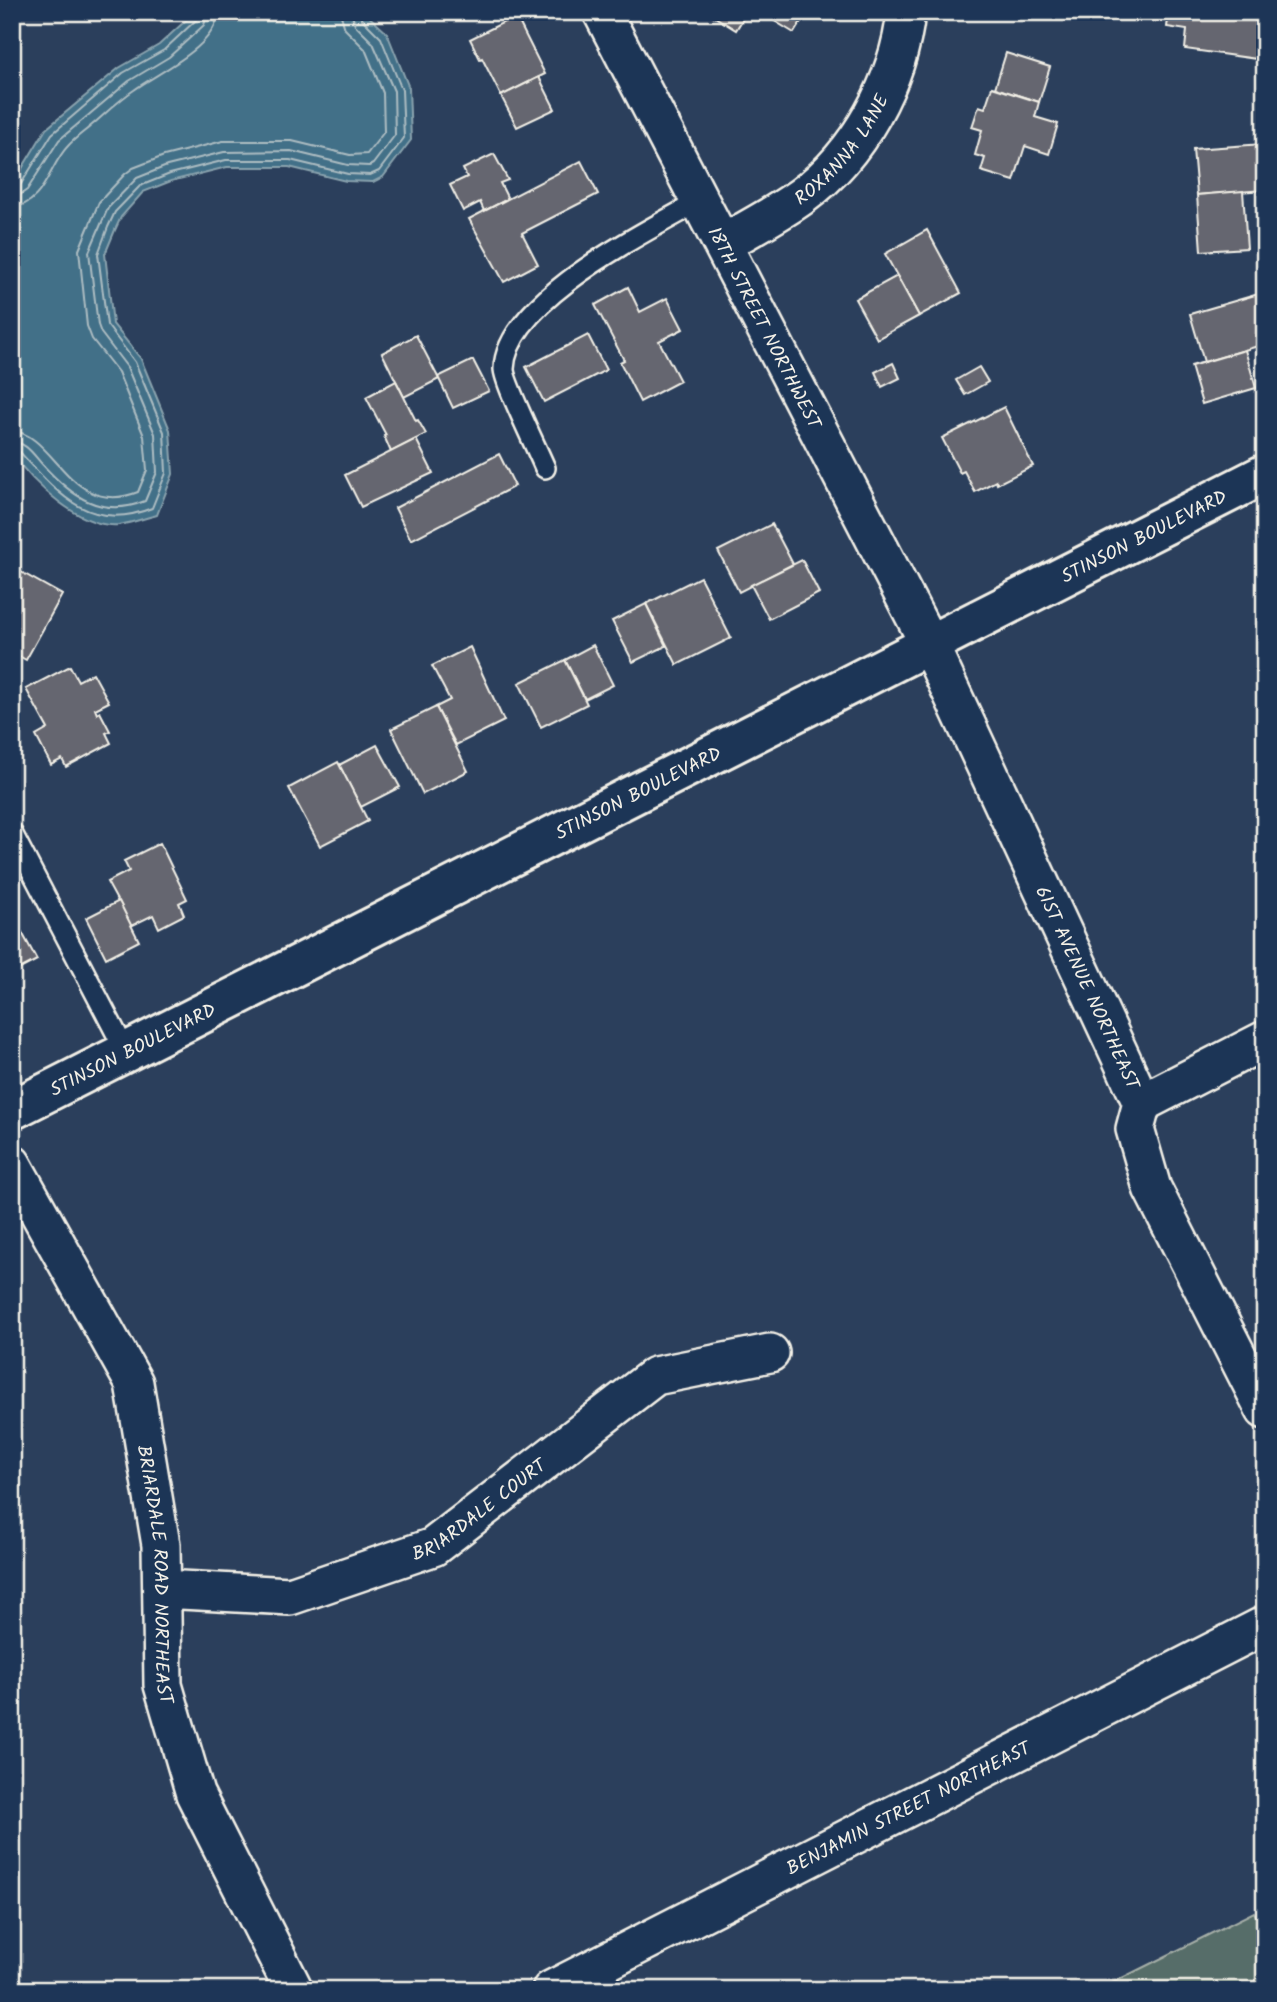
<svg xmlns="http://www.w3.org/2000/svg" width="1277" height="2002" font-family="Kalam,sans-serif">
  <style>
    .green { fill: #576d69; stroke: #a6afa8; stroke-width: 2 }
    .water { fill: #436f88; stroke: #8aa3ae; stroke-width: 2 }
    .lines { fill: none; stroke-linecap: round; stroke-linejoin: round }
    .shore { stroke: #adbdc2; stroke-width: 2 }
    .building { fill: #65666f; stroke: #f4f1e8; stroke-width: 2 }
    .service-casing { stroke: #f4f1e8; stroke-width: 24 }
    .minor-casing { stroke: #f4f1e8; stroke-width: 42 }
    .tertiary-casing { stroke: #f4f1e8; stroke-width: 44 }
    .service { stroke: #1d3557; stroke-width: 19 }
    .minor { stroke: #1d3557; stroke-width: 37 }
    .tertiary { stroke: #1d3557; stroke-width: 38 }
    .labels { text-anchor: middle; stroke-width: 7; stroke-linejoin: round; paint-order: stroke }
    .street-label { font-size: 19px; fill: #f4f1e8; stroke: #1d3557 }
  </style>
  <rect width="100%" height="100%" fill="#2b3f5c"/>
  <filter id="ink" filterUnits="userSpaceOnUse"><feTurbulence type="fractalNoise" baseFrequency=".0143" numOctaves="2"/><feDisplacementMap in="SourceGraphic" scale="14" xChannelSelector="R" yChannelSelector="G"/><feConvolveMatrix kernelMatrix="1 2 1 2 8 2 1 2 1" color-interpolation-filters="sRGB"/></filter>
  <g filter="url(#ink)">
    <path class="green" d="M 1254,1912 L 1265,1932 L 1265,1990 L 1098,1990 Z"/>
    <path class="water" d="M 195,12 L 364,12 L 387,33 L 409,88 L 411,140 L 383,177 L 373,182 L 346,181 L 289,167 L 227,167 L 171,181 L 143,192 L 121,217 L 115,230 L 105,254 L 113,324 L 141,359 L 170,430 L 173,474 L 157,515 C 145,518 132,523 119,525 C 81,529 32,483 12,453 L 12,185 L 46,129 L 119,68 L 159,45 Z"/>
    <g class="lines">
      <g class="shore">
        <path d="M 12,187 L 21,184 L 52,134 L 123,73 L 164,50 L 196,20 L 199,12"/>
        <path d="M 12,196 L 20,195 L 27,190 L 59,140 L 129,81 L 169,57 L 204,25 L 208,12"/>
        <path d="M 12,207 C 44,206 49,165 68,146 C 75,138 84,132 92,125 C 106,113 119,100 134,90 C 158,72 217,47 218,12"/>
        <path d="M 12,431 C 55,433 70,519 138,492 L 147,470 L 144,436 L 118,372 L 92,339 L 87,326 L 79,250 L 99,202 L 125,174 L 133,168 L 164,156 L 223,141 L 292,141 L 350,155 L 367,154 L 384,132 L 383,93 L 365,49 L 345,29 L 340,12"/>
        <path d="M 12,442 C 26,442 33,454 42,464 C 71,496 101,519 145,501 L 157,472 L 155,434 L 127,367 L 101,333 L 98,325 L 89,252 L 108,208 L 137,178 L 167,166 L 224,152 L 291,151 L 348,165 L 369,166 L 373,164 L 395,135 L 394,91 L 373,43 L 355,25 L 351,12"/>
        <path d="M 12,451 L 20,452 C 58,494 90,533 152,508 L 166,473 L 164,432 L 135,362 L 107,325 L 98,254 L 108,227 L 115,212 L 140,186 L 170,174 L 226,160 L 290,160 L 348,174 L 370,175 L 379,171 L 404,138 L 402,90 L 381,38 L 362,19 L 360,12"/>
      </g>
    </g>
    <g class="building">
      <path d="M 707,12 L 747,12 L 736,30 Z"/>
      <path d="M 771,12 L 807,12 L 794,33 L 768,17 Z"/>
      <path d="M 1169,12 L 1265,12 L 1264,37 L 1260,36 L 1257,59 L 1185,49 L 1187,30 L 1167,27 Z"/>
      <path d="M 516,16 L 545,74 L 501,96 L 482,58 L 480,59 L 470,39 Z"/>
      <path d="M 1006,53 L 1050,67 L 1039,102 L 995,88 Z"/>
      <path d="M 539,77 L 555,109 L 517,127 L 501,96 Z"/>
      <path d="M 992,87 L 1039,102 L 1035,117 L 1058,124 L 1049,154 L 1025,146 L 1014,181 L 981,171 L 985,158 L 975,155 L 982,130 L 972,127 L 979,106 L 985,108 Z"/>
      <path d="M 1263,144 L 1265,190 L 1197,195 L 1193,149 Z"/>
      <path d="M 494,154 L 508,180 L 500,183 L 508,199 L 484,211 L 480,202 L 463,211 L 450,185 L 467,177 L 463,169 Z"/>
      <path d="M 581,161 L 598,194 L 522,233 L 538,264 L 504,282 L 469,219 Z"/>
      <path d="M 1243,191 L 1247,248 L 1201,251 L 1197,195 Z"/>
      <path d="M 927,230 L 961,293 L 919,316 L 885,254 Z"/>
      <path d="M 897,276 L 919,316 L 877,339 L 855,299 Z"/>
      <path d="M 628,287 L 640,312 L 667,298 L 683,329 L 659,341 L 680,381 L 640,402 L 620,362 L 624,360 L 595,305 Z"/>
      <path d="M 1262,293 L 1265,303 L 1265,344 L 1204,362 L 1190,314 Z"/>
      <path d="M 416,335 L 439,379 L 404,397 L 382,353 Z"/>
      <path d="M 588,335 L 606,370 L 544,402 L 526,367 Z"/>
      <path d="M 1245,350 L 1256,388 L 1202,404 L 1191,366 Z"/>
      <path d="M 473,360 L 489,391 L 453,408 L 438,377 Z"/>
      <path d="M 893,363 L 900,378 L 882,387 L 875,372 Z"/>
      <path d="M 979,367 L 988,382 L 965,395 L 956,380 Z"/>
      <path d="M 396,381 L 416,421 L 418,420 L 426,434 L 391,452 L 384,436 L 386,435 L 366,397 Z"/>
      <path d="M 1004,407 L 1033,466 L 997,484 L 996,481 L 975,492 L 964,471 L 960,473 L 942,438 Z"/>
      <path d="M 416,439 L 433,473 L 361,507 L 345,475 Z"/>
      <path d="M 499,454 L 515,486 L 411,540 L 395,508 Z"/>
      <path d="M 772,524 L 793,564 L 739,592 L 718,551 Z"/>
      <path d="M 802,560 L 819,593 L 769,619 L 751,585 Z"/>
      <path d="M 12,567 L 62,595 L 26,660 L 12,652 Z"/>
      <path d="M 700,577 L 731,638 L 677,665 L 646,604 Z"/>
      <path d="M 646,604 L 666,646 L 633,662 L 612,621 Z"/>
      <path d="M 593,645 L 613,685 L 585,699 L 565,660 Z"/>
      <path d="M 470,647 L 504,721 L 456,745 L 436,707 L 450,700 L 432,666 Z"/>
      <path d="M 565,660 L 587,704 L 541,727 L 519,683 Z"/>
      <path d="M 70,666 L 78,681 L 93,673 L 109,702 L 95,709 L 97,714 L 100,712 L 110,731 L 106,733 L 111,743 L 66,767 L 62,759 L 51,765 L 36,736 L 48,729 L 26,689 Z"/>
      <path d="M 436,707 L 468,771 L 423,794 L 391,729 Z"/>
      <path d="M 377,745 L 400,787 L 361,807 L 339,765 Z"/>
      <path d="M 338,762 L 368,821 L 320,846 L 289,788 Z"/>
      <path d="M 160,843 L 187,899 L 179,903 L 184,915 L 159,928 L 153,915 L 131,926 L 107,882 L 129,871 L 124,861 Z"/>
      <path d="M 119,901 L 139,941 L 106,958 L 86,918 Z"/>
      <path d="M 12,914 L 37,960 L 12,973 Z"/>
    </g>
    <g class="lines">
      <g class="service-casing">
        <g id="service">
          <path d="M 545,468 C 538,451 504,382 504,369 C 506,300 646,232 700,201"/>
          <path d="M 12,833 L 126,1052"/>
        </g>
      </g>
      <g class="minor-casing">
        <g id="minor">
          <path id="s1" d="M 602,12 L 929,644 L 1142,1103 L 1135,1129 L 1152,1188 L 1265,1410"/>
          <path id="s2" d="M 723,244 C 749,228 777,214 802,196 C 858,155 899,81 906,12"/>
          <path d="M 1142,1103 L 1265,1040"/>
          <path id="s3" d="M 12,1164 L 134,1383 L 161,1545 L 163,1685 L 195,1794 L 294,1990"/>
          <path id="s4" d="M 162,1589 L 290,1596 L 433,1547 L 655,1376 L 770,1353"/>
          <path id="s5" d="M 551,1990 L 1265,1625"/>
        </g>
      </g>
      <g class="tertiary-casing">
        <g id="tertiary">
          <path id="s6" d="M 12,1110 L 1265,474"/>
        </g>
      </g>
      <use href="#service" class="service"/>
      <use href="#minor" class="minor"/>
      <use href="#tertiary" class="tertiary"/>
    </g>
  </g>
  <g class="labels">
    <g class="street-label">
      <text dy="7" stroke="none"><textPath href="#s2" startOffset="154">ROXANNA LANE</textPath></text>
      <text dy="7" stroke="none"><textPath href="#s1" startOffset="355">18TH STREET NORTHWEST</textPath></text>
      <text dy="7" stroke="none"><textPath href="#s6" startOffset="1269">STINSON BOULEVARD</textPath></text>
      <text dy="7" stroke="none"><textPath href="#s6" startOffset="702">STINSON BOULEVARD</textPath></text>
      <text dy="7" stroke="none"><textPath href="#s1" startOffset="1090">61ST AVENUE NORTHEAST</textPath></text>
      <text dy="7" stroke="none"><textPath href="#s6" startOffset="135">STINSON BOULEVARD</textPath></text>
      <text dy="7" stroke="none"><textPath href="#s4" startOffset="338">BRIARDALE COURT</textPath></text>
      <text dy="7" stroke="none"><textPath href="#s3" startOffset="444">BRIARDALE ROAD NORTHEAST</textPath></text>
      <text dy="7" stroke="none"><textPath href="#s5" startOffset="401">BENJAMIN STREET NORTHEAST</textPath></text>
    </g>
  </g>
  <rect width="1277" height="2002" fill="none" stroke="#1d3557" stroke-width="42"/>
  <rect x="21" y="21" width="1235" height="1960" fill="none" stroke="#f4f1e8" stroke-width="2.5" filter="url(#ink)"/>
</svg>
